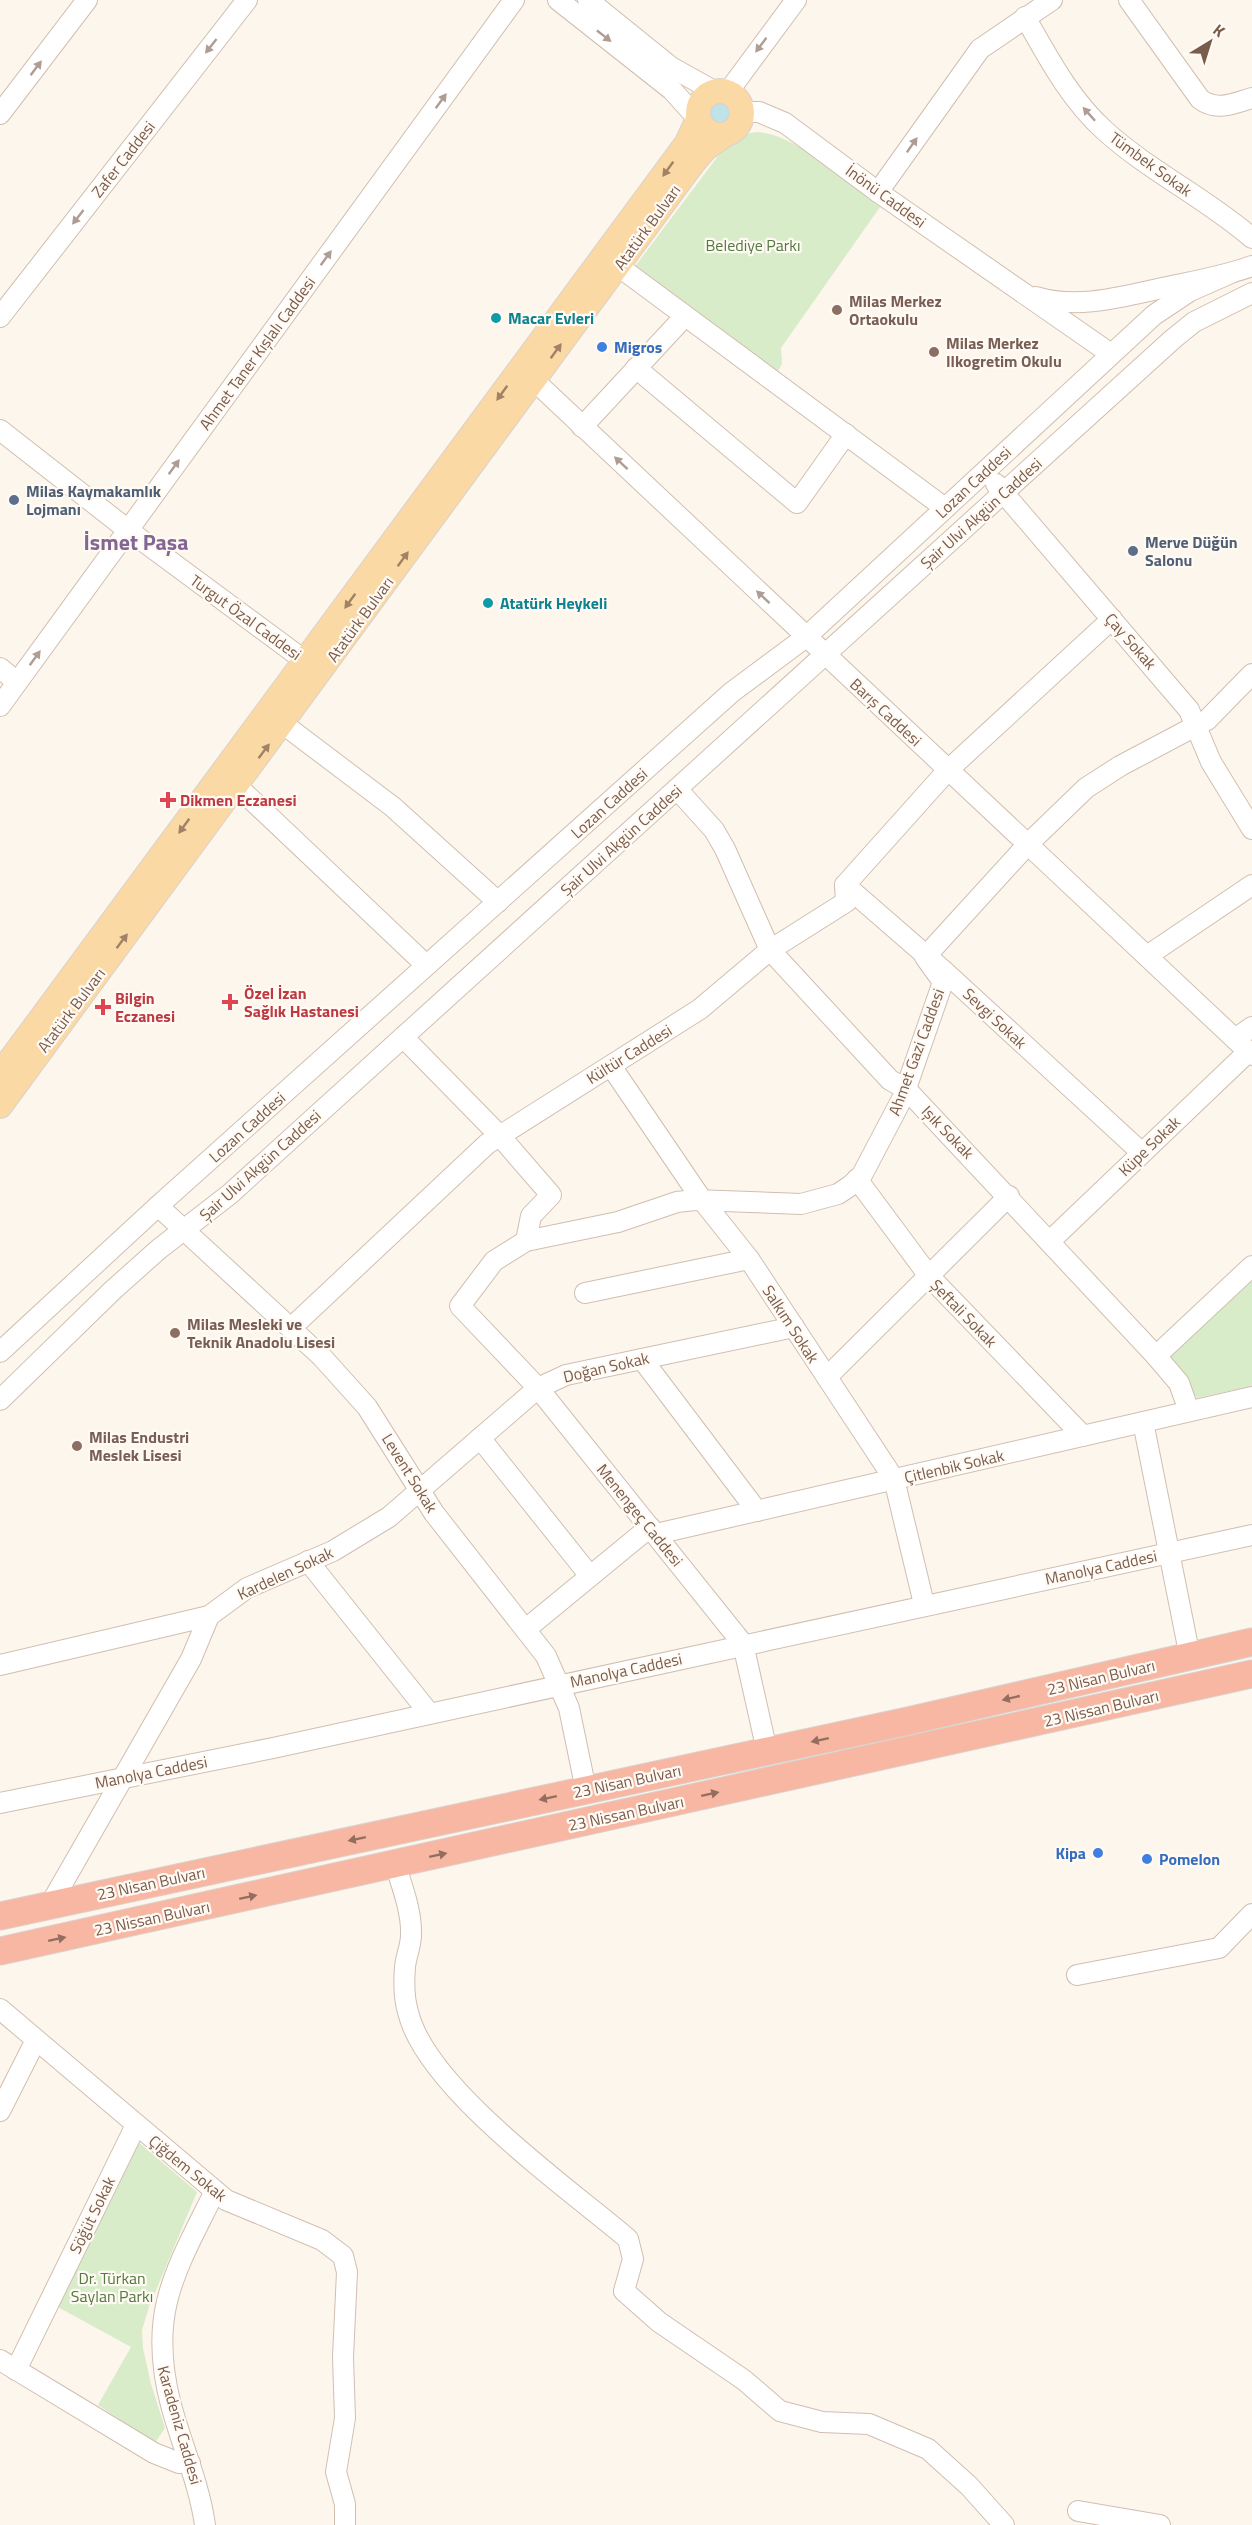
<svg xmlns="http://www.w3.org/2000/svg" width="1252" height="2525" font-family="'Titillium Web',sans-serif">
  <style>
    .green { fill: #d8ecc9 }
    .water { fill: #bfe3e8; stroke: #a5d3da; stroke-width: 1.5 }
    .lines { fill: none; stroke-linecap: round; stroke-linejoin: round }
    .minor-casing { stroke: #d1beb0; stroke-width: 22 }
    .major-casing { stroke: #dad1cd; stroke-width: 26 }
    .highway-casing { stroke: #dad1cd; stroke-width: 29 }
    .minor { stroke: #fff; stroke-width: 20 }
    .major { stroke: #fbd9a5; stroke-width: 24 }
    .highway { stroke: #f7b7a3; stroke-width: 27 }
    .oneway { fill: #af9d94 }
    .oneway2 { fill: #a18267 }
    .oneway3 { fill: #936e5e }
    .education-dot { fill: #8d6e63; stroke: #fffaf3; stroke-width: 2 }
    .culture-dot { fill: #0f9aa8; stroke: #fffaf3; stroke-width: 2 }
    .shop-dot { fill: #3f7fe0; stroke: #fffaf3; stroke-width: 2 }
    .service-dot { fill: #5c6f8a; stroke: #fffaf3; stroke-width: 2 }
    .health-dot { fill: #e0444e; stroke: #fffaf3; stroke-width: 2 }
    .labels { text-anchor: middle; stroke-width: 4.5; stroke-linejoin: round; paint-order: stroke }
    .street-label { font-size: 16px; fill: #7a5c4d; stroke: #fffaf3 }
    .park-label { font-size: 16px; fill: #537a41; stroke: #fffaf3 }
    .education-label { font-size: 16px; font-weight: bold; fill: #785e54; stroke: #fffaf3; text-anchor: start }
    .culture-label { font-size: 16px; font-weight: bold; fill: #0d838f; stroke: #fffaf3; text-anchor: start }
    .shop-label { font-size: 16px; font-weight: bold; fill: #366cbe; stroke: #fffaf3; text-anchor: start }
    .service-label { font-size: 16px; font-weight: bold; fill: #4e5e75; stroke: #fffaf3; text-anchor: start }
    .health-label { font-size: 16px; font-weight: bold; fill: #be3a42; stroke: #fffaf3; text-anchor: start }
    .district-label { font-size: 22px; font-weight: bold; fill: #846695; stroke: #fffaf3 }
  </style>
  <rect width="100%" height="100%" fill="#fdf6ec"/>
  <g class="green">
    <path d="M 757,132 C 797,134 848,183 880,207 L 781,348 L 782,364 L 776,375 L 633,269 L 724,148 L 745,134 Z"/>
    <path d="M 1252,1278 L 1252,1386 L 1197,1398 L 1167,1358 Z"/>
    <path d="M 136,2140 L 197,2192 L 149,2307 L 142,2330 L 143,2348 L 151,2384 L 165,2428 L 155,2443 L 98,2405 L 131,2347 L 56,2306 Z"/>
  </g>
  <circle class="water" cx="720" cy="113" r="12"/>
  <g class="lines">
    <g class="minor-casing">
      <g id="minor">
        <path d="M 558,0 L 672,90 L 698,119"/>
        <path d="M 588,0 L 671,67 L 714,91"/>
        <path d="M 1129,0 L 1200,99 C 1217,112 1234,103 1252,98"/>
        <path d="M 1025,17 C 1048,57 1069,98 1104,130 C 1149,171 1206,198 1252,238"/>
        <path d="M 728,92 L 796,0"/>
        <path d="M 743,112 L 759,112 L 785,123 L 878,192 L 1111,354"/>
        <path d="M 0,114 L 87,0"/>
        <path d="M 878,192 L 980,49 L 1052,0"/>
        <path d="M 618,266 L 945,508"/>
        <path d="M 1036,297 C 1080,310 1124,296 1167,287 C 1196,281 1225,276 1252,266"/>
        <path d="M 0,317 L 247,0"/>
        <path d="M 636,368 L 797,503 L 846,434"/>
        <path d="M 524,371 L 1252,1055"/>
        <path d="M 582,427 L 685,316"/>
        <path d="M 0,430 L 128,530 L 316,669"/>
        <path d="M 996,484 L 1189,710 L 1211,762 L 1252,829"/>
        <path d="M 0,668 L 17,682"/>
        <path d="M 0,706 L 514,0"/>
        <path d="M 270,714 L 393,807 L 498,902"/>
        <path d="M 237,786 L 426,965"/>
        <path d="M 677,789 L 714,830 L 725,849 L 770,950 L 890,1080 L 906,1089 L 1156,1356 L 1179,1383 L 1189,1411"/>
        <path d="M 845,885 L 944,971 L 1142,1153"/>
        <path d="M 1147,956 L 1252,885"/>
        <path d="M 403,1037 L 499,1135 L 551,1195 L 531,1216 L 526,1241"/>
        <path d="M 1235,1039 L 1252,1027"/>
        <path d="M 611,1066 L 702,1200 L 749,1259 L 894,1479 L 924,1604"/>
        <path d="M 857,1179 L 929,1276 L 1083,1436"/>
        <path d="M 158,1206 L 322,1357 L 367,1407 L 434,1513 L 546,1656 L 569,1708 L 586,1790"/>
        <path d="M 1050,1241 L 1248,1052"/>
        <path d="M 585,1293 L 749,1259"/>
        <path d="M 291,1328 L 487,1144 L 700,1009 L 770,950 L 846,902 L 845,885 L 948,770 L 1112,619"/>
        <path d="M 0,1352 L 158,1206 L 732,692 L 806,637 L 1154,315 L 1190,291 L 1231,273"/>
        <path d="M 1156,1356 L 1252,1266"/>
        <path d="M 642,1359 L 757,1511"/>
        <path d="M 827,1377 L 1009,1196"/>
        <path d="M 0,1400 L 113,1290 L 159,1249 L 230,1194 L 1173,339 L 1194,322 L 1252,293"/>
        <path d="M 1143,1422 L 1190,1657"/>
        <path d="M 480,1438 L 590,1576"/>
        <path d="M 656,1534 L 1252,1397"/>
        <path d="M 308,1561 L 429,1713"/>
        <path d="M 526,1629 L 650,1527"/>
        <path d="M 0,1665 L 209,1616 L 247,1588 L 333,1551 L 389,1517 L 538,1388 L 566,1375 L 794,1327"/>
        <path d="M 767,1751 L 743,1644 L 538,1388 L 460,1306 L 494,1261 L 526,1241 L 618,1222 L 677,1202 L 695,1200 L 801,1204 L 838,1194 L 850,1186 L 862,1175 L 903,1097 L 943,982 L 925,957 L 1028,844 L 1086,788 L 1120,766 L 1207,720 L 1252,674"/>
        <path d="M 0,1803 L 273,1748 L 1252,1535"/>
        <path d="M 395,1864 C 402,1886 412,1912 411,1935 C 411,1946 406,1956 405,1967 C 404,1980 404,1999 408,2012 C 426,2088 567,2187 628,2239 L 633,2259 L 624,2291 L 659,2322 L 744,2380 L 780,2411 L 822,2422 L 869,2424 L 928,2449 L 969,2486 L 1004,2525"/>
        <path d="M 50,1905 L 191,1659 L 209,1616"/>
        <path d="M 1077,1975 L 1219,1948 L 1252,1914"/>
        <path d="M 0,2009 L 226,2200 L 322,2240 L 343,2256 L 347,2272 L 343,2357 L 345,2418 L 336,2472 L 345,2504 L 345,2525"/>
        <path d="M 0,2111 L 36,2040"/>
        <path d="M 0,2360 L 154,2453 L 179,2463 L 190,2463"/>
        <path d="M 16,2370 L 136,2125"/>
        <path d="M 1078,2511 L 1160,2525"/>
        <path d="M 205,2525 C 199,2483 182,2446 171,2405 C 147,2313 175,2272 215,2191"/>
      </g>
    </g>
    <g class="major-casing">
      <g id="major">
        <circle cx="720" cy="113" r="22"/>
        <path d="M 0,1074 L 687,143 L 698,119"/>
        <path d="M 0,1106 L 693,163 L 705,149 L 723,136"/>
      </g>
    </g>
    <g class="highway-casing">
      <g id="highway">
        <path d="M 0,1916 L 908,1721 L 1252,1642"/>
        <path d="M 0,1951 L 1252,1674"/>
      </g>
    </g>
    <use href="#minor" class="minor"/>
    <use href="#major" class="major"/>
    <use href="#highway" class="highway"/>
  </g>
  <defs><path id="oneway-solid" d="M-6-.8H1V-3.2L6.5 0L1 3.2V.8H-6Z" transform="scale(1.5)"/></defs>
  <g class="oneway">
    <use href="#oneway-solid" transform="translate(604 36) rotate(38)"/>
    <use href="#oneway-solid" transform="translate(761 45) rotate(127)"/>
    <use href="#oneway-solid" transform="translate(211 46) rotate(128)"/>
    <use href="#oneway-solid" transform="translate(36 68) rotate(-53)"/>
    <use href="#oneway-solid" transform="translate(441 101) rotate(-54)"/>
    <use href="#oneway-solid" transform="translate(1089 114) rotate(-132)"/>
    <use href="#oneway-solid" transform="translate(912 145) rotate(-55)"/>
    <use href="#oneway-solid" transform="translate(78 217) rotate(128)"/>
    <use href="#oneway-solid" transform="translate(326 258) rotate(-54)"/>
    <use href="#oneway-solid" transform="translate(621 463) rotate(-137)"/>
    <use href="#oneway-solid" transform="translate(174 467) rotate(-54)"/>
    <use href="#oneway-solid" transform="translate(763 597) rotate(-137)"/>
    <use href="#oneway-solid" transform="translate(35 658) rotate(-54)"/>
  </g>
  <g class="oneway2">
    <use href="#oneway-solid" transform="translate(668 169) rotate(126)"/>
    <use href="#oneway-solid" transform="translate(556 351) rotate(-54)"/>
    <use href="#oneway-solid" transform="translate(502 393) rotate(126)"/>
    <use href="#oneway-solid" transform="translate(403 559) rotate(-54)"/>
    <use href="#oneway-solid" transform="translate(350 601) rotate(126)"/>
    <use href="#oneway-solid" transform="translate(264 751) rotate(-53)"/>
    <use href="#oneway-solid" transform="translate(184 826) rotate(126)"/>
    <use href="#oneway-solid" transform="translate(122 941) rotate(-53)"/>
  </g>
  <g class="oneway3">
    <use href="#oneway-solid" transform="translate(1011 1698) rotate(167)"/>
    <use href="#oneway-solid" transform="translate(820 1740) rotate(168)"/>
    <use href="#oneway-solid" transform="translate(710 1794) rotate(-12)"/>
    <use href="#oneway-solid" transform="translate(548 1798) rotate(168)"/>
    <use href="#oneway-solid" transform="translate(357 1839) rotate(168)"/>
    <use href="#oneway-solid" transform="translate(438 1855) rotate(-12)"/>
    <use href="#oneway-solid" transform="translate(248 1897) rotate(-12)"/>
    <use href="#oneway-solid" transform="translate(57 1939) rotate(-12)"/>
  </g>
  <g class="education-dot">
    <circle cx="837" cy="310" r="6"/>
    <circle cx="934" cy="352" r="6"/>
    <circle cx="175" cy="1333" r="6"/>
    <circle cx="77" cy="1446" r="6"/>
  </g>
  <g class="culture-dot">
    <circle cx="496" cy="318" r="6"/>
    <circle cx="488" cy="603" r="6"/>
  </g>
  <g class="shop-dot">
    <circle cx="602" cy="347" r="6"/>
    <circle cx="1098" cy="1853" r="6"/>
    <circle cx="1147" cy="1859" r="6"/>
  </g>
  <g class="service-dot">
    <circle cx="14" cy="500" r="6"/>
    <circle cx="1133" cy="551" r="6"/>
  </g>
  <g class="health-dot">
    <path d="M165 791h6v6h6v6h-6v6h-6v-6h-6v-6h6z"/>
    <path d="M227 993h6v6h6v6h-6v6h-6v-6h-6v-6h6z"/>
    <path d="M100 998h6v6h6v6h-6v6h-6v-6h-6v-6h6z"/>
  </g>
  <g class="labels">
    <g class="street-label">
      <text transform="translate(123 159) rotate(-52)" y="6">Zafer Caddesi</text>
      <text transform="translate(1151 164) rotate(36)" y="6">Tümbek Sokak</text>
      <text transform="translate(886 196) rotate(36)" y="6">İnönü Caddesi</text>
      <text transform="translate(647 227) rotate(-54)" y="6">Atatürk Bulvarı</text>
      <text transform="translate(257 353) rotate(-54)" y="6">Ahmet Taner Kışlalı Caddesi</text>
      <text transform="translate(973 482) rotate(-43)" y="6">Lozan Caddesi</text>
      <text transform="translate(981 513) rotate(-42)" y="6">Şair Ulvi Akgün Caddesi</text>
      <text transform="translate(246 617) rotate(36)" y="6">Turgut Özal Caddesi</text>
      <text transform="translate(360 619) rotate(-54)" y="6">Atatürk Bulvarı</text>
      <text transform="translate(1131 641) rotate(49)" y="6">Çay Sokak</text>
      <text transform="translate(886 712) rotate(43)" y="6">Barış Caddesi</text>
      <text transform="translate(609 803) rotate(-42)" y="6">Lozan Caddesi</text>
      <text transform="translate(621 840) rotate(-42)" y="6">Şair Ulvi Akgün Caddesi</text>
      <text transform="translate(71 1010) rotate(-53)" y="6">Atatürk Bulvarı</text>
      <text transform="translate(995 1018) rotate(43)" y="6">Sevgi Sokak</text>
      <text transform="translate(916 1052) rotate(-70)" y="6">Ahmet Gazi Caddesi</text>
      <text transform="translate(629 1054) rotate(-32)" y="6">Kültür Caddesi</text>
      <text transform="translate(247 1127) rotate(-42)" y="6">Lozan Caddesi</text>
      <text transform="translate(948 1132) rotate(46)" y="6">Işık Sokak</text>
      <text transform="translate(1149 1146) rotate(-44)" y="6">Küpe Sokak</text>
      <text transform="translate(260 1165) rotate(-42)" y="6">Şair Ulvi Akgün Caddesi</text>
      <text transform="translate(964 1313) rotate(46)" y="6">Şeftali Sokak</text>
      <text transform="translate(791 1324) rotate(57)" y="6">Salkım Sokak</text>
      <text transform="translate(606 1367) rotate(-13)" y="6">Doğan Sokak</text>
      <text transform="translate(954 1466) rotate(-13)" y="6">Çitlenbik Sokak</text>
      <text transform="translate(410 1473) rotate(58)" y="6">Levent Sokak</text>
      <text transform="translate(640 1515) rotate(51)" y="6">Menengeç Caddesi</text>
      <text transform="translate(1101 1567) rotate(-12)" y="6">Manolya Caddesi</text>
      <text transform="translate(285 1573) rotate(-25)" y="6">Kardelen Sokak</text>
      <text transform="translate(626 1670) rotate(-12)" y="6">Manolya Caddesi</text>
      <text transform="translate(1101 1677) rotate(-13)" y="6">23 Nisan Bulvarı</text>
      <text transform="translate(1101 1708) rotate(-13)" y="6">23 Nissan Bulvarı</text>
      <text transform="translate(151 1772) rotate(-11)" y="6">Manolya Caddesi</text>
      <text transform="translate(627 1781) rotate(-12)" y="6">23 Nisan Bulvarı</text>
      <text transform="translate(626 1813) rotate(-12)" y="6">23 Nissan Bulvarı</text>
      <text transform="translate(151 1883) rotate(-12)" y="6">23 Nisan Bulvarı</text>
      <text transform="translate(152 1918) rotate(-12)" y="6">23 Nissan Bulvarı</text>
      <text transform="translate(188 2168) rotate(39)" y="6">Çiğdem Sokak</text>
      <text transform="translate(92 2215) rotate(-64)" y="6">Söğüt Sokak</text>
      <text transform="translate(180 2425) rotate(74)" y="6">Karadeniz Caddesi</text>
    </g>
    <g class="park-label">
      <text x="753" y="251">Belediye Parkı</text>
      <text x="112" y="2284">Dr. Türkan<tspan x="112" dy="18">Saylan Parkı</tspan></text>
    </g>
    <g class="education-label">
      <text x="849" y="307">Milas Merkez<tspan x="849" dy="18">Ortaokulu</tspan></text>
      <text x="946" y="349">Milas Merkez<tspan x="946" dy="18">Ilkogretim Okulu</tspan></text>
      <text x="187" y="1330">Milas Mesleki ve<tspan x="187" dy="18">Teknik Anadolu Lisesi</tspan></text>
      <text x="89" y="1443">Milas Endustri<tspan x="89" dy="18">Meslek Lisesi</tspan></text>
    </g>
    <g class="culture-label">
      <text x="508" y="324">Macar Evleri</text>
      <text x="500" y="609">Atatürk Heykeli</text>
    </g>
    <g class="shop-label">
      <text x="614" y="353">Migros</text>
      <text x="1086" y="1859" text-anchor="end">Kipa</text>
      <text x="1159" y="1865">Pomelon</text>
    </g>
    <g class="service-label">
      <text x="26" y="497">Milas Kaymakamlık<tspan x="26" dy="18">Lojmanı</tspan></text>
      <text x="1145" y="548">Merve Düğün<tspan x="1145" dy="18">Salonu</tspan></text>
    </g>
    <g class="health-label">
      <text x="180" y="806">Dikmen Eczanesi</text>
      <text x="244" y="999">Özel İzan<tspan x="244" dy="18">Sağlık Hastanesi</tspan></text>
      <text x="115" y="1004">Bilgin<tspan x="115" dy="18">Eczanesi</tspan></text>
    </g>
    <g class="district-label">
      <text x="136" y="550">İsmet Paşa</text>
    </g>
  </g>
  <g transform="translate(1210 42) rotate(38)" stroke="#fffaf3" stroke-width="4.5" paint-order="stroke">
  <path d="M0-4.5L10 22L0 15L-10 22Z" fill="#7a5c4d"/>
  <text y="-9" font-size="16" font-weight="bold" text-anchor="middle" fill="#7a5c4d">K</text>
  </g>
</svg>
